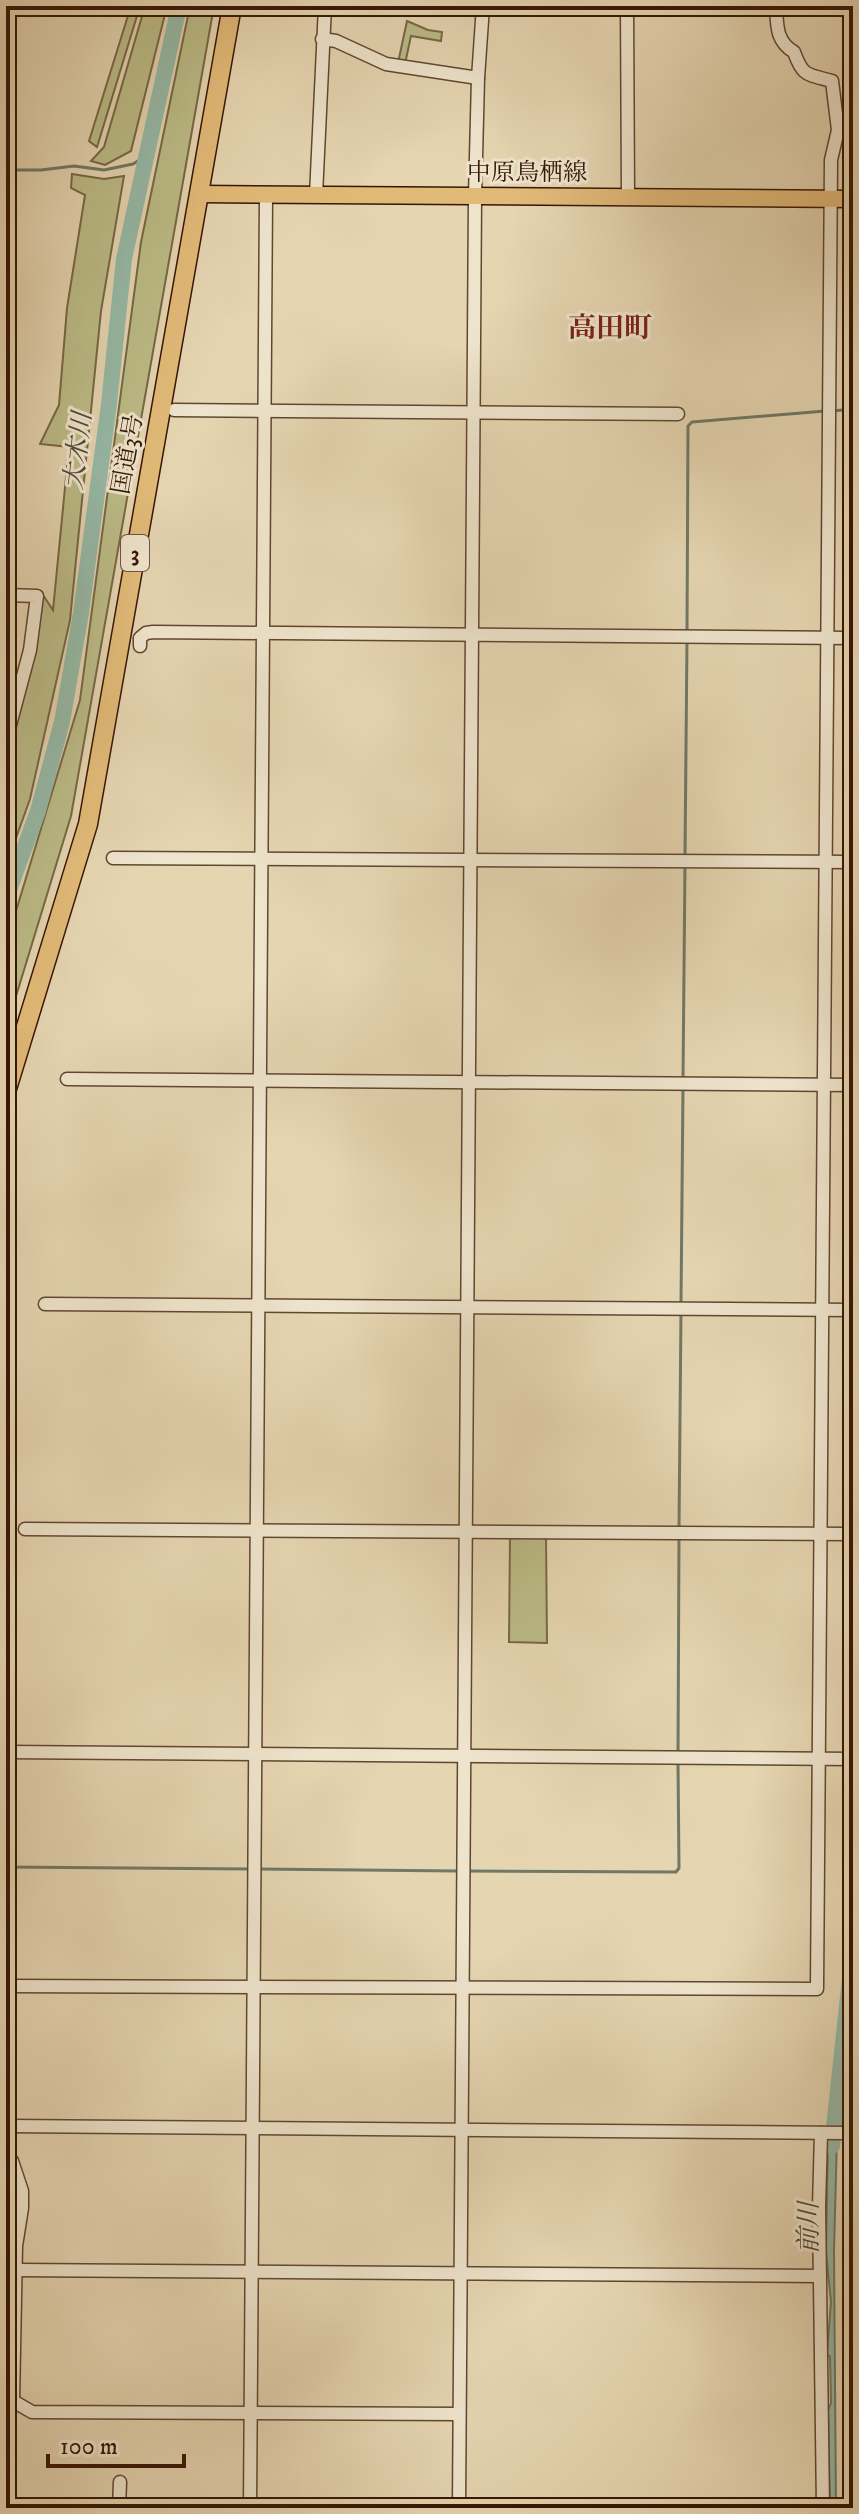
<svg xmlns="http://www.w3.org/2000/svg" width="859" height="2514" font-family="'IM FELL DW Pica','Noto Serif JP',serif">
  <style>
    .green { fill: #bbbb87; stroke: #786846; stroke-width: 2 }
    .water { fill: #96b9a7; stroke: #707866; stroke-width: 2 }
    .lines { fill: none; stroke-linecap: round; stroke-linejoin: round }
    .stream { stroke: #707866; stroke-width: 3 }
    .river { stroke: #96b9a7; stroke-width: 16 }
    .minor-casing { stroke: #624630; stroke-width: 15 }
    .major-casing { stroke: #361605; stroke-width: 19 }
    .highway-casing { stroke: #361605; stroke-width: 21 }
    .minor { stroke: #eee4cc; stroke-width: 12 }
    .major { stroke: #e2ba78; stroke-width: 16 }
    .highway { stroke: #e2ba78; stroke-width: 18 }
    .labels { text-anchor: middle; stroke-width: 6; stroke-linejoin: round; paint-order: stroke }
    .shield { fill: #eee4cc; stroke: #6d5441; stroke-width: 2 }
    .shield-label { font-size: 22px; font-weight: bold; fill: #361605 }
    .street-label { font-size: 24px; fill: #361605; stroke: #eee4cc }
    .water-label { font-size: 26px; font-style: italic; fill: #534736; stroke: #eee4cc }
    .quarter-label { font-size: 28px; font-weight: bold; fill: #7a1f14; stroke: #eee4cc }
  </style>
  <rect width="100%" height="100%" fill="#e5d5b1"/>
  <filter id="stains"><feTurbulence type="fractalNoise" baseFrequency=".0025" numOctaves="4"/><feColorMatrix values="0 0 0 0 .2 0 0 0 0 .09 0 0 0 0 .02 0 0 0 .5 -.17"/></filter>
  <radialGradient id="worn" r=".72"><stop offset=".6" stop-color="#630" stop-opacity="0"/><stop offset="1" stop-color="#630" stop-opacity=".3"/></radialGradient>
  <g class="green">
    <path d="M 131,6 L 140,6 L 97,147 L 89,141 Z"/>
    <path d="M 145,6 L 167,6 L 131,151 L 105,165 L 91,161 L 104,147 Z"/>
    <path d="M 190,6 L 214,6 L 71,816 L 6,1029 L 6,944 L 80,700 L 141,242 Z"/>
    <path d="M 407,21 L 428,30 L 442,32 L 441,41 L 411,36 L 405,64 L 398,63 Z"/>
    <path d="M 72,174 L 104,179 L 124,176 L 101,311 L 70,620 L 30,799 L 6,866 L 6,750 L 12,734 L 41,592 L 53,610 L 69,447 L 40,444 L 59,405 L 67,308 L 85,195 L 71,188 Z"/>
    <path d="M 510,1536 L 546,1536 L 547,1643 L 509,1642 Z"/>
  </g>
  <path class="water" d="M 828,2137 L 837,2137 L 834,2251 L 836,2508 L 830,2508 L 828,2411 L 831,2403 L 830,2357 L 827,2354 L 831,2302 L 826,2252 Z"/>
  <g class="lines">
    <g class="stream">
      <path d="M 6,170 L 41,170 L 74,166 L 104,170 L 133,164 L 146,156"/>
      <path d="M 832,411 L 853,409"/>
      <path d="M 687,632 L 688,426 L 692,422 L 825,411"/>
      <path d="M 685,856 L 687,639"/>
      <path d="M 683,1080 L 685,863"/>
      <path d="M 681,1304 L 683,1087"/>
      <path d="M 679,1528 L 681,1311"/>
      <path d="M 678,1756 L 679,1535"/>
      <path d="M 6,1867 L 250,1869"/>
      <path d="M 258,1869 L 458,1871"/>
      <path d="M 466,1871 L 676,1872 L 679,1868 L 678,1763"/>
      <path d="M 852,2098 L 853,2086"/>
      <path d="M 847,2240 L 851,2107"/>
      <path d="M 847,2248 L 847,2382"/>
      <path d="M 848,2395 L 849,2508"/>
    </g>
    <g class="river">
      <path d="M 6,898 L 38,811 L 62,722 L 81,613 L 109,404 L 124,259 L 179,6"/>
      <path d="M 832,2146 L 853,1950"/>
    </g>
    <g class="minor-casing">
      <g id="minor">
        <path d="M 627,6 L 628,197"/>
        <path d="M 322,39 L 336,41 L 386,64 L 478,78"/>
        <path d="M 316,195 L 325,6"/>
        <path d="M 174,410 L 678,414"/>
        <path d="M 6,595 L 37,596 L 30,650 L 6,740"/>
        <path d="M 140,646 L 140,638 L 146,633 L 153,632 L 853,638"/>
        <path d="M 113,858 L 853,862"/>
        <path d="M 67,1079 L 853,1085"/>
        <path d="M 45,1304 L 853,1310"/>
        <path d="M 25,1529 L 853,1534"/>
        <path d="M 6,1752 L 853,1759"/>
        <path d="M 6,1986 L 817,1989 L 831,160 L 838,130 L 832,81 C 807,74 803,77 794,52 C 776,41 777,26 776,6"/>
        <path d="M 6,2126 L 844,2133"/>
        <path d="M 821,2133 L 819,2207 L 823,2508"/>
        <path d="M 6,2156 L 12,2161 L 22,2191 L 22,2208 L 16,2246 L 13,2401"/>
        <path d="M 16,2270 L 820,2276"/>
        <path d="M 6,2401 L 13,2401 L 32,2412 L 459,2414"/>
        <path d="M 119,2508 L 120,2482"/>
        <path d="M 250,2508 L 266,195"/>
        <path d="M 459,2508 L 475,196 L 478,78 L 483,6"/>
      </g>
    </g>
    <g class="major-casing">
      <path id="major" d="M 200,194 L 853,199"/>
    </g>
    <g class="highway-casing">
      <path id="highway" d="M 6,1092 L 88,824 L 232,6"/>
    </g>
    <use href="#minor" class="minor"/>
    <use href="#major" class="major"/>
    <use href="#highway" class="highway"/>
  </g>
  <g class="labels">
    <rect class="shield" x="121" y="535" width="28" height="36" rx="6"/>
    <g class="shield-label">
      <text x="135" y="561">3</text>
    </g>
    <g class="street-label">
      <text x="527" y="180">中原鳥栖線</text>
      <text transform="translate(127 454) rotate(-80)" y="8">国道3号</text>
    </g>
    <g class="water-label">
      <text transform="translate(77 451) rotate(-83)" y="9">大木川</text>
      <text transform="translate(808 2228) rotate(-90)" y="9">前川</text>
    </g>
    <g class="quarter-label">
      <text x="610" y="337">高田町</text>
    </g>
  </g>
  <rect width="859" height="2514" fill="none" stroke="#e5d5b1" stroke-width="32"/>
  <rect x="8" y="8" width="843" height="2498" fill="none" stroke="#361605" stroke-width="4"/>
  <rect x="16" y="16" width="827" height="2482" fill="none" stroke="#361605" stroke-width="2"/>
  <path d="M48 2454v12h136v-12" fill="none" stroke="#361605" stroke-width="4"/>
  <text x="60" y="2454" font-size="24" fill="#361605" stroke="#eee4cc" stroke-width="6" paint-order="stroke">100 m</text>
  <rect width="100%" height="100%" filter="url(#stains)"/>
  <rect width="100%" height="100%" fill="url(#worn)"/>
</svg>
